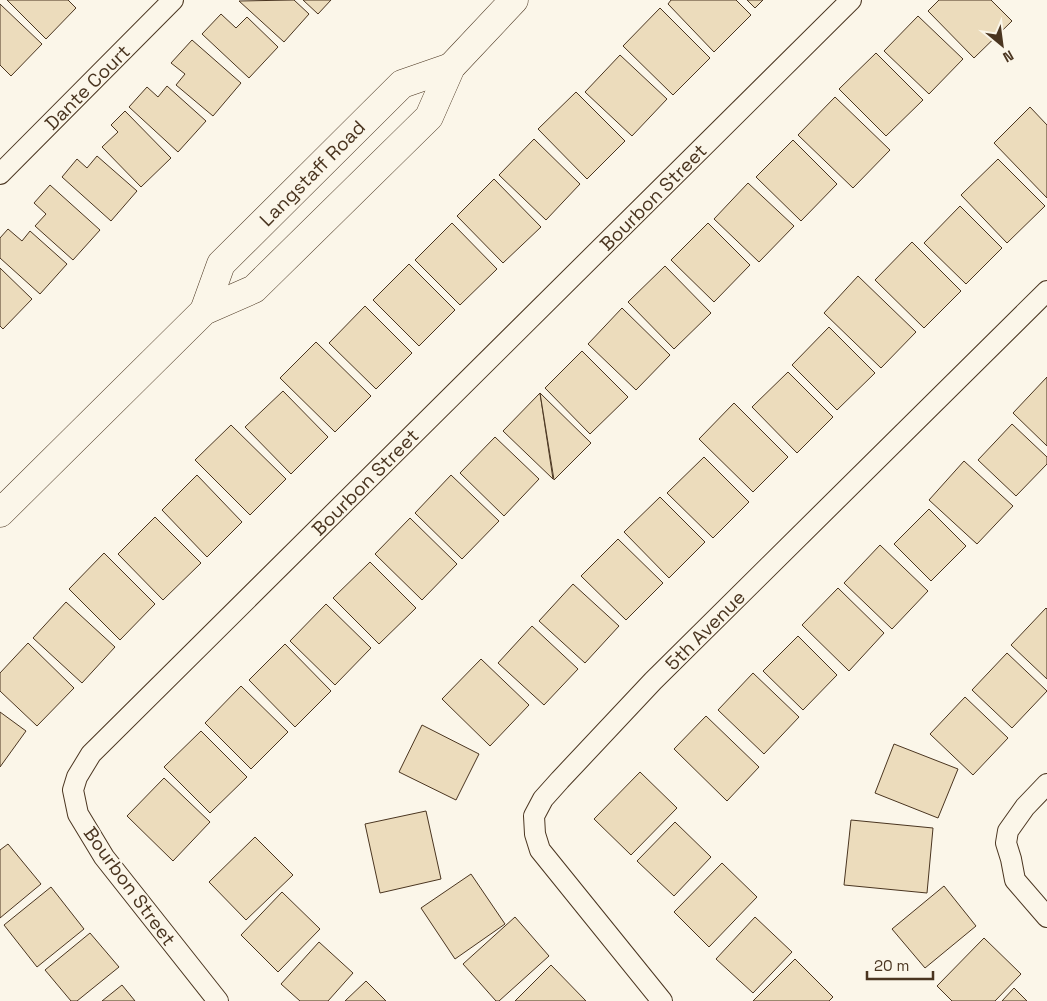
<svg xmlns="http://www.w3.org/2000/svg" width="1047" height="1001" font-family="'Space Grotesk',sans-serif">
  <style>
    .building { fill: #ecdcbc; stroke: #4a3520 }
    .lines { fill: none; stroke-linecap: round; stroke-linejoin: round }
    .minor-casing { stroke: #4a3520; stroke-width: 22 }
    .secondary-casing { stroke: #4a3520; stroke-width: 29 }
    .minor { stroke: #fbf6e9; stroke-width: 20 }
    .secondary { stroke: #fbf6e9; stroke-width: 28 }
    .labels { text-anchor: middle; stroke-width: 4; stroke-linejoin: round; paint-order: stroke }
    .street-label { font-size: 19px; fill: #4a3520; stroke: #fbf6e9 }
  </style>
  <rect width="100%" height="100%" fill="#fbf6e9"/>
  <g class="building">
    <path d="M 7,0 L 68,0 L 76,8 L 46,39 Z"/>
    <path d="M 294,0 L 309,14 L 284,42 L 239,1 Z"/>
    <path d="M 303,0 L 331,0 L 318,14 Z"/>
    <path d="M 671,0 L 736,0 L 751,15 L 714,52 L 668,4 Z"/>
    <path d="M 747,0 L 763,0 L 755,8 Z"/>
    <path d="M 939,0 L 991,0 L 1012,21 L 974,58 L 928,11 Z"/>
    <path d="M 0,4 L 42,44 L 11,76 L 0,65 Z"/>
    <path d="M 660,8 L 710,58 L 673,95 L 623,46 Z"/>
    <path d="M 221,14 L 236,28 L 247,17 L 278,47 L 249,78 L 202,34 Z"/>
    <path d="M 918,16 L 963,59 L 929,94 L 884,51 Z"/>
    <path d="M 192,40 L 241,83 L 213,116 L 176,85 L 185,74 L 171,63 Z"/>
    <path d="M 876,53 L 923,100 L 886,136 L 839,89 Z"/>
    <path d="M 620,55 L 667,99 L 632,136 L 585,92 Z"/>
    <path d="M 167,86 L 206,121 L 178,152 L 129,107 L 147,87 L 158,97 Z"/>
    <path d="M 576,92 L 625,141 L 587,179 L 538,129 Z"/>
    <path d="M 835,97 L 890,150 L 853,188 L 798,135 Z"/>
    <path d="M 1030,107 L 1047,125 L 1047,198 L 994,143 Z"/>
    <path d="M 125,111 L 171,158 L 141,187 L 102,147 L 118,132 L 111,125 Z"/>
    <path d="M 534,139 L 580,184 L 546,220 L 499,175 Z"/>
    <path d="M 793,140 L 837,184 L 801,221 L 756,177 Z"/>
    <path d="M 97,156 L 137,191 L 111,221 L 62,177 L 77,159 L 87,168 Z"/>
    <path d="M 998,159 L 1045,206 L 1007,243 L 961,195 Z"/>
    <path d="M 494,179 L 541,227 L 503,263 L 457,216 Z"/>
    <path d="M 748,183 L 794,226 L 759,262 L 714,219 Z"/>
    <path d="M 50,185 L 100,230 L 73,260 L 35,226 L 46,214 L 34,203 Z"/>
    <path d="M 960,206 L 1002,248 L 966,284 L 924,243 Z"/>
    <path d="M 452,223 L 497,269 L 460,305 L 415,260 Z"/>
    <path d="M 708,223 L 750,265 L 714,302 L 671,260 Z"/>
    <path d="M 8,229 L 22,241 L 30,231 L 67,264 L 40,294 L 0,258 L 0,238 Z"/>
    <path d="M 912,242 L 961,291 L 924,328 L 875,280 Z"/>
    <path d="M 409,264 L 455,310 L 419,346 L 373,300 Z"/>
    <path d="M 665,266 L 711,313 L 674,349 L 628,302 Z"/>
    <path d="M 0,268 L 32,299 L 3,329 L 0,326 Z"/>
    <path d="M 858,276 L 916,332 L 881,368 L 824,313 Z"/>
    <path d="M 365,306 L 412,353 L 376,389 L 329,343 Z"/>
    <path d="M 622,308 L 670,355 L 636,390 L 588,344 Z"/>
    <path d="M 829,327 L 875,373 L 837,410 L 792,365 Z"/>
    <path d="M 316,342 L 371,396 L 335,432 L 280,378 Z"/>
    <path d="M 582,351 L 628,397 L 590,434 L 545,388 Z"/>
    <path d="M 788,372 L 833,417 L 797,453 L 752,407 Z"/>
    <path d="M 1047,377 L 1047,446 L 1013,413 Z"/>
    <path d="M 283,391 L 328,437 L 291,474 L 245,427 Z"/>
    <path d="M 540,393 L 553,479 L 503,431 Z"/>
    <path d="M 540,393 L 591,443 L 554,480 Z"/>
    <path d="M 734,403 L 788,457 L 753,492 L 699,439 Z"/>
    <path d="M 1012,424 L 1047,457 L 1047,464 L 1016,496 L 978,460 Z"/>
    <path d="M 231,425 L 286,479 L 250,515 L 195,460 Z"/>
    <path d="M 495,437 L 539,479 L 504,516 L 460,473 Z"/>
    <path d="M 704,457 L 749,502 L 713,538 L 667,493 Z"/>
    <path d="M 964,461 L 1013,506 L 977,544 L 929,500 Z"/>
    <path d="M 197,475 L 242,522 L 207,557 L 162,510 Z"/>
    <path d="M 451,475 L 499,521 L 462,559 L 415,513 Z"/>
    <path d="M 660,497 L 705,542 L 669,578 L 624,532 Z"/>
    <path d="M 929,509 L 966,546 L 931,581 L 894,544 Z"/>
    <path d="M 155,517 L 201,563 L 163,600 L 118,554 Z"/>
    <path d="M 410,518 L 457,564 L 422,600 L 375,554 Z"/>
    <path d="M 618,539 L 663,583 L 626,620 L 581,576 Z"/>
    <path d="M 880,545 L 928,591 L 892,629 L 844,583 Z"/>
    <path d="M 104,553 L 155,604 L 120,640 L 69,589 Z"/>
    <path d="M 370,562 L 416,608 L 379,644 L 333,598 Z"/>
    <path d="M 573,584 L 619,626 L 585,663 L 539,621 Z"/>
    <path d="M 838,588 L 884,633 L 849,671 L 802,625 Z"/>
    <path d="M 66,602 L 115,647 L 82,683 L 33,638 Z"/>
    <path d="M 326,604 L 371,648 L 335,685 L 290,641 Z"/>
    <path d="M 1046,608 L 1047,609 L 1047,679 L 1011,645 Z"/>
    <path d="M 532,626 L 578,669 L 544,705 L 498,663 Z"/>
    <path d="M 798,636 L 837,675 L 803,710 L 763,671 Z"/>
    <path d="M 28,643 L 74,688 L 37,726 L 0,691 L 0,673 Z"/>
    <path d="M 285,644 L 331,691 L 295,727 L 249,680 Z"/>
    <path d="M 1007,653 L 1047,691 L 1012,728 L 972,690 Z"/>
    <path d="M 481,659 L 529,705 L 490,746 L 442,699 Z"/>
    <path d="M 753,673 L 799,717 L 764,754 L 718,710 Z"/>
    <path d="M 241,686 L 288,732 L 251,769 L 205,723 Z"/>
    <path d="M 965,697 L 1008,738 L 973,775 L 930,734 Z"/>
    <path d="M 0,712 L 26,731 L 0,767 Z"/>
    <path d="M 706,716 L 759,767 L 727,801 L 674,749 Z"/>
    <path d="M 422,725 L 479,754 L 456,800 L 399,772 Z"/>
    <path d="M 201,731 L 247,777 L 210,813 L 164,767 Z"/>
    <path d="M 894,744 L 958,769 L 938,818 L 875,793 Z"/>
    <path d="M 640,772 L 677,808 L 631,855 L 594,819 Z"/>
    <path d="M 164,778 L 210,822 L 173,861 L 127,816 Z"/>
    <path d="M 426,811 L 441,879 L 380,893 L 365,824 Z"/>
    <path d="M 851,820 L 933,828 L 927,893 L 844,885 Z"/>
    <path d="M 675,822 L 711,857 L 674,896 L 637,861 Z"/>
    <path d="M 255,837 L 293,875 L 246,920 L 209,882 Z"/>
    <path d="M 8,844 L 41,884 L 0,918 L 0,850 Z"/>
    <path d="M 722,863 L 757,897 L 709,947 L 674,912 Z"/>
    <path d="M 471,874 L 505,924 L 455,959 L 421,908 Z"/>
    <path d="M 944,886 L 976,926 L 925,968 L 892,929 Z"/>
    <path d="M 51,887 L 84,929 L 37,967 L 4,925 Z"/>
    <path d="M 282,892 L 320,929 L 278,972 L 241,935 Z"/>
    <path d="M 515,917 L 549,956 L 499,1001 L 496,1001 L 463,964 Z"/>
    <path d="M 755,917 L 792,952 L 753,993 L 716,959 Z"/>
    <path d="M 90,933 L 119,967 L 77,1001 L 71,1001 L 45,970 Z"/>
    <path d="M 984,938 L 1021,974 L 995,1001 L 952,1001 L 937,986 Z"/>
    <path d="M 319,942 L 353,973 L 328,1001 L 300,1001 L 281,984 Z"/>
    <path d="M 795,959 L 833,997 L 829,1001 L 753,1001 Z"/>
    <path d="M 551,965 L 586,1001 L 515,1001 Z"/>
    <path d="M 366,981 L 386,1001 L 345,1001 Z"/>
    <path d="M 122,985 L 135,1001 L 102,1001 Z"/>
    <path d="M 1014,988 L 1027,1001 L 1002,1001 Z"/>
  </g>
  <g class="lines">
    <g class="minor-casing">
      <g id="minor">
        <path d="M 0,174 L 173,0"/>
        <path d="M 1047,784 L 1025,807 L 1008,831 L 1006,843 L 1011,859 L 1015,880 L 1047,917"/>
        <path d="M 218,1001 L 104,857 L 78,814 L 73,790 L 77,777 L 91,754 L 851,0"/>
        <path d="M 662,1001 L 540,850 L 535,834 L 534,816 L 543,799 L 560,780 L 653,681 L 1047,291"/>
      </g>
    </g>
    <g class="secondary-casing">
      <g id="secondary">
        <path d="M 204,311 L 221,264 L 402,84 L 451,67"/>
        <path d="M 0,513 L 204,311 L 254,289 L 429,117 L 451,67 L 514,0"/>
      </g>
    </g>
    <use href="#minor" class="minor"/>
    <use href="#secondary" class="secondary"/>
  </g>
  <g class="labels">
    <g class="street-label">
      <text transform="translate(87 87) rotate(-45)" y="7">Dante Court</text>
      <text transform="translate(312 173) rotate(-45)" y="7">Langstaff Road</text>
      <text transform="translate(653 197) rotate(-45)" y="7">Bourbon Street</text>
      <text transform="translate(365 482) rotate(-45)" y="7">Bourbon Street</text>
      <text transform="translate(705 630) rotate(-45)" y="7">5th Avenue</text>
      <text transform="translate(130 886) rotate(54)" y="7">Bourbon Street</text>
    </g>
  </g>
  <g transform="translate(1002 45) rotate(151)" stroke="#fbf6e9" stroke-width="4" paint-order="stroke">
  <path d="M0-4L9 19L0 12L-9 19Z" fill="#4a3520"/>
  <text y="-8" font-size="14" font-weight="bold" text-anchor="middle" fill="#4a3520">N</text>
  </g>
  <path d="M867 971v8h66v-8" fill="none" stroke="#4a3520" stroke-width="2.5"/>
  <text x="874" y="971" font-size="15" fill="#4a3520" stroke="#fbf6e9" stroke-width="4" paint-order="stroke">20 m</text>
</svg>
